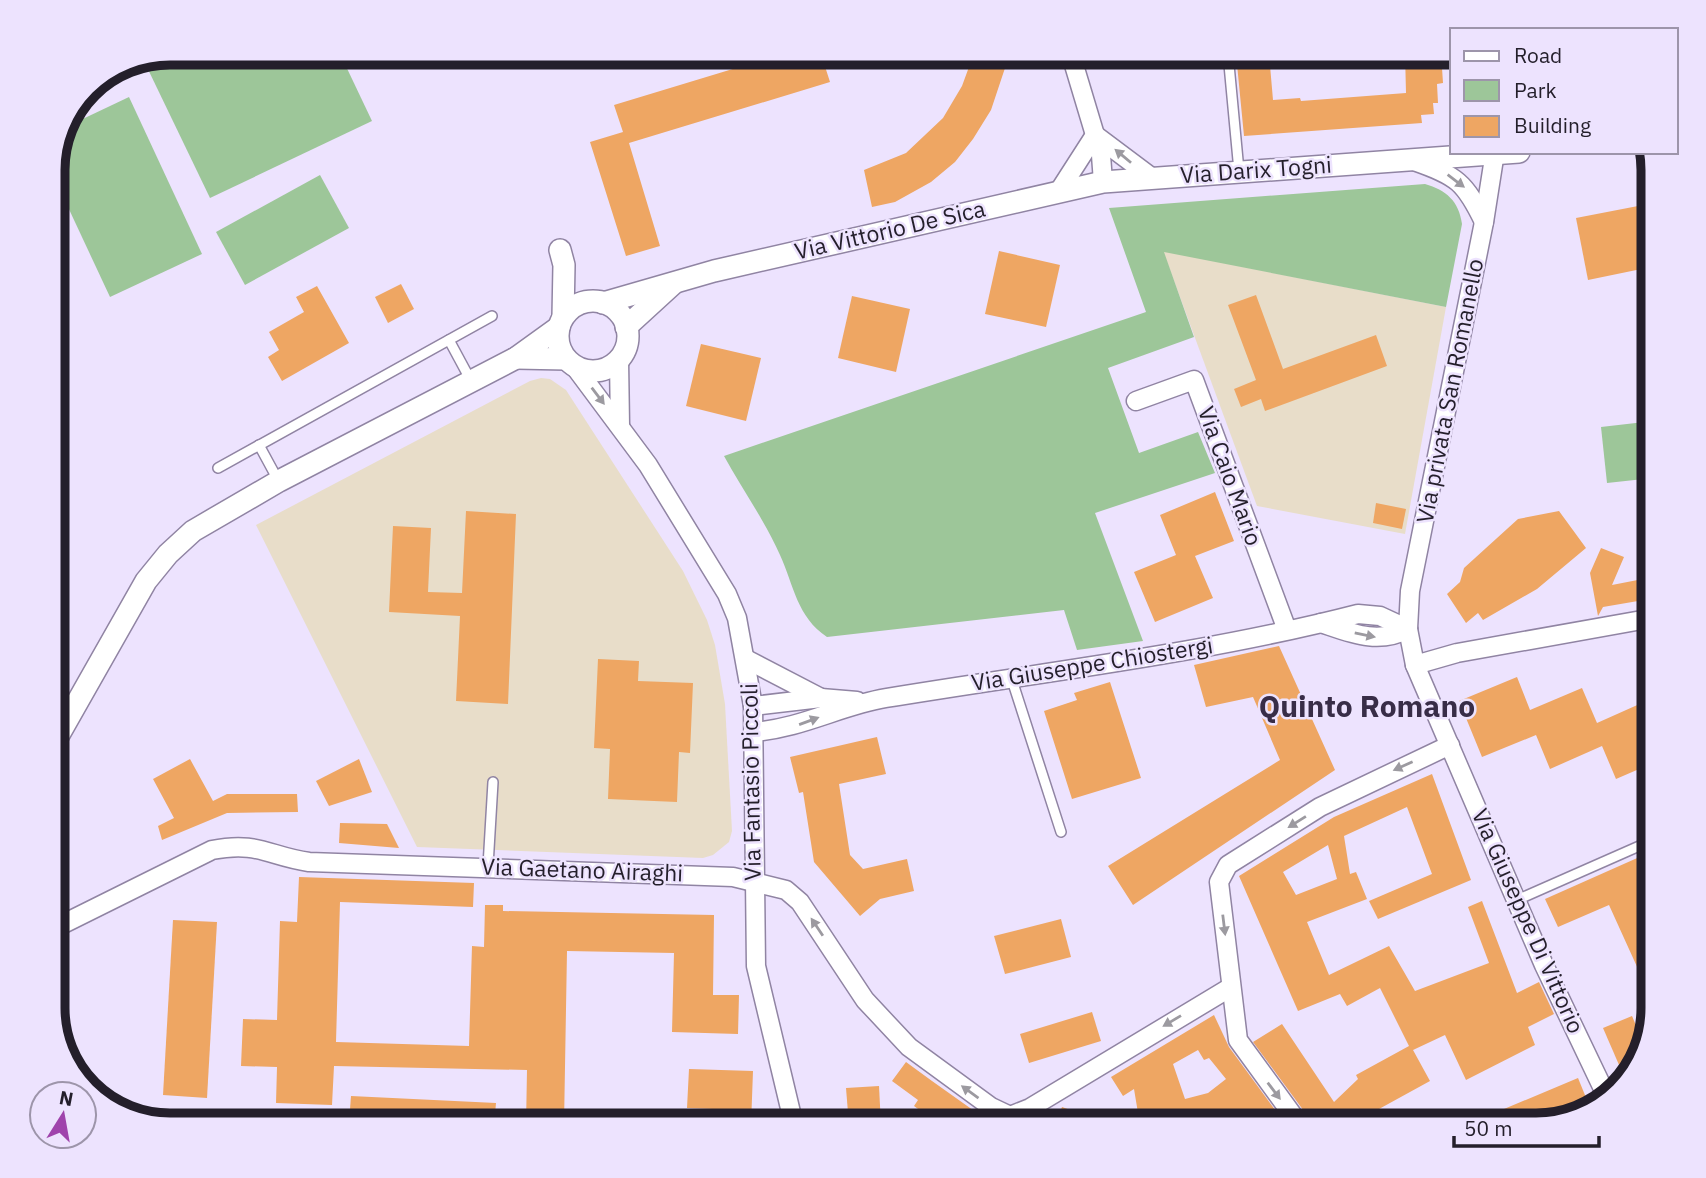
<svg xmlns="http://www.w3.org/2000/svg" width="1706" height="1178" font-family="'IBM Plex Sans',sans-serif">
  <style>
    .education { fill: #e8ddc9 }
    .green { fill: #9dc699 }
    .building { fill: #eea663; fill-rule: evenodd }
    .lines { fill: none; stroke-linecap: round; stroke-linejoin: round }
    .service-casing { stroke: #9084a3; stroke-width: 12 }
    .minor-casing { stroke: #9084a3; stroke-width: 21 }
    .tertiary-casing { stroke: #9084a3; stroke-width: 24 }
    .service { stroke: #fff; stroke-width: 9 }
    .minor { stroke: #fff; stroke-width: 18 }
    .tertiary { stroke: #fff; stroke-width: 21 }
    .oneway { fill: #9c9aa0 }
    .labels { text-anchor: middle; stroke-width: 5; stroke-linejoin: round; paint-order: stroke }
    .street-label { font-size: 23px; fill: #241f2b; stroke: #ede3fe }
    .district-label { font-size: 30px; font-weight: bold; fill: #382d47; stroke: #ede3fe }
    .rim { fill: none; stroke: #241f2b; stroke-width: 9 }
  </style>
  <rect width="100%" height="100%" fill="#ede3fe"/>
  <g class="education">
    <path d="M 1163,251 L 1446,307 L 1405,534 L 1257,506 Z"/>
    <path d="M 541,378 L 550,379 L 566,390 L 683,571 L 707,620 L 715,645 L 725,704 L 732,831 L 729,842 L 713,855 L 703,858 L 417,847 L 256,525 L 530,381 Z"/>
  </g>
  <g class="green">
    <path d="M 343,60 L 372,121 L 210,198 L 144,61 Z"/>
    <path d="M 129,97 L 202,254 L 110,297 L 53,175 L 53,162 L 70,125 Z"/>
    <path d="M 320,175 L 349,228 L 245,285 L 216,232 Z"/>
    <path d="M 1425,184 C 1446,190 1459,201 1462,224 L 1446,307 L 1164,252 L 1194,337 L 1108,368 L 1139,453 L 1198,432 L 1215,473 L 1095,513 L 1143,641 L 1077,650 L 1064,610 L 827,637 C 797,617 794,586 780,555 C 765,521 742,489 724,456 L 1146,312 L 1109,208 Z"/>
    <path d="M 1653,421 L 1653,478 L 1607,483 L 1601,427 Z"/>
  </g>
  <g class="building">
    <path d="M 1405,53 L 1441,53 L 1443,83 L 1437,84 L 1438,103 L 1433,103 L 1434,114 L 1421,115 L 1422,123 L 1244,136 L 1236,54 L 1269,54 L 1273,100 L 1300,98 L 1301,101 L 1406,93 Z"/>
    <path d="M 973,56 L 1009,56 L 991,110 L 973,139 L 955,162 L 931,182 L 895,202 L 872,207 L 864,170 L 906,153 L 943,118 L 962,86 Z"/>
    <path d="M 772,57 L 822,57 L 830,82 L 629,143 L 660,246 L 626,256 L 590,142 L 623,132 L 614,105 Z"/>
    <path d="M 1638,206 L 1651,267 L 1588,280 L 1576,218 Z"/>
    <path d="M 999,251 L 1060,265 L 1046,327 L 985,314 Z"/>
    <path d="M 401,284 L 414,309 L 388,323 L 375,297 Z"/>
    <path d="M 317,286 L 349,343 L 282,381 L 268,357 L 279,350 L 269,332 L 304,312 L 296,297 Z"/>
    <path d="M 1256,295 L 1283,369 L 1376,335 L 1387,366 L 1265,411 L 1261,399 L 1241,407 L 1234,389 L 1256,380 L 1228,305 Z"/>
    <path d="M 852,296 L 910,309 L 896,372 L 838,358 Z"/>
    <path d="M 701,344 L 761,358 L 746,421 L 686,406 Z"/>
    <path d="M 1215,492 L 1234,541 L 1195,556 L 1213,598 L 1155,622 L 1134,572 L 1176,555 L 1160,515 Z"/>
    <path d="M 1376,503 L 1406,509 L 1402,529 L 1373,523 Z"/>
    <path d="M 466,511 L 516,514 L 508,704 L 456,701 L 460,616 L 389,612 L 393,526 L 431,528 L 428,592 L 462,593 Z"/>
    <path d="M 1559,511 L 1586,548 L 1537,589 L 1483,620 L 1478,613 L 1466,623 L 1447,594 L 1460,582 L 1464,568 L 1518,519 Z"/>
    <path d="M 1601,548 L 1624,557 L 1612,585 L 1653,577 L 1653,607 L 1639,609 L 1638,601 L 1603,607 L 1598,616 L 1590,573 Z"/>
    <path d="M 1279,646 L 1335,770 L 1133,905 L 1108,866 L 1280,760 L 1253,697 L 1206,707 L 1194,665 Z"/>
    <path d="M 598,659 L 639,661 L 638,681 L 693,683 L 690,753 L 679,752 L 677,802 L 608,799 L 610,749 L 594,748 Z"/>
    <path d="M 1517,677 L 1530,710 L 1582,688 L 1597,723 L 1653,698 L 1653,763 L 1616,779 L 1602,746 L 1550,769 L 1536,735 L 1482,757 L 1459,701 Z"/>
    <path d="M 1110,682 L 1141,778 L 1072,799 L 1044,711 L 1077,700 L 1074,693 Z"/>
    <path d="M 877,737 L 886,774 L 839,784 L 850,855 L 863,869 L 907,859 L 914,891 L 880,899 L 860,916 L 814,862 L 803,792 L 799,793 L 790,757 Z"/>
    <path d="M 190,759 L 213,801 L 227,794 L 297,794 L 298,812 L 227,813 L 162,840 L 158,826 L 174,818 L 153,779 Z"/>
    <path d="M 359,759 L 372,792 L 329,806 L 316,781 Z"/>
    <path d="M 1432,774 L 1471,880 L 1378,919 L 1369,901 L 1432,874 L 1407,807 L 1344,836 L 1350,874 L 1356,872 L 1367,899 L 1307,922 L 1329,975 L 1389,946 L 1415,991 L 1489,963 L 1468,907 L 1482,901 L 1517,993 L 1539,982 L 1554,1014 L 1528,1027 L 1535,1045 L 1466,1080 L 1445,1035 L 1413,1050 L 1430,1081 L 1379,1109 L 1356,1125 L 1311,1125 L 1309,1118 L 1253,1042 L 1282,1024 L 1334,1102 L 1358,1079 L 1356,1075 L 1409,1046 L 1380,988 L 1347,1006 L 1340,994 L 1298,1011 L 1239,876 L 1334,817 ZM 1328,845 L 1337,879 L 1296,895 L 1283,872 Z"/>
    <path d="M 340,823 L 387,824 L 399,848 L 339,843 Z"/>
    <path d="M 1653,851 L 1653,886 L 1642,891 L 1653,920 L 1653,1002 L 1609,905 L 1558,927 L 1545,899 Z"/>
    <path d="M 299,877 L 474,883 L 473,907 L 340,902 L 336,1042 L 469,1046 L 472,946 L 484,947 L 485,905 L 503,905 L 503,911 L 714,915 L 713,995 L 739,995 L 738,1034 L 672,1032 L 674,953 L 567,951 L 564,1125 L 526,1125 L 527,1070 L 334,1066 L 332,1105 L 276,1103 L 277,1067 L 241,1066 L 243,1019 L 277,1020 L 280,921 L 297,922 Z"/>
    <path d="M 1061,919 L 1071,957 L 1005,974 L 994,936 Z"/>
    <path d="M 173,920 L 217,922 L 207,1098 L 163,1095 Z"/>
    <path d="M 1092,1012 L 1101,1041 L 1029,1063 L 1020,1034 Z"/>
    <path d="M 1214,1015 L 1229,1047 L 1286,1125 L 1140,1125 L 1134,1089 L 1123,1096 L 1111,1077 ZM 1198,1050 L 1204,1060 L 1209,1058 L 1226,1079 L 1208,1093 L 1185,1099 L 1173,1064 Z"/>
    <path d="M 1632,1016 L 1643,1042 L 1634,1074 L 1626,1081 L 1603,1028 Z"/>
    <path d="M 906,1062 L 932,1081 L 994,1125 L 940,1125 L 914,1106 L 918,1100 L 892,1081 Z"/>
    <path d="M 689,1069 L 753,1071 L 751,1125 L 713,1125 L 713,1109 L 687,1108 Z"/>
    <path d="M 1578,1078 L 1589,1105 L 1551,1122 L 1537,1125 L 1466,1125 Z"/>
    <path d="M 879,1086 L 881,1125 L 849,1125 L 846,1088 Z"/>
    <path d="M 351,1096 L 496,1103 L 494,1125 L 349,1123 Z"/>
    <path d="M 1062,1107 L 1107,1123 L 1107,1125 L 1055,1125 Z"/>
  </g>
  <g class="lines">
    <g class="service-casing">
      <g id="service">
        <path d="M 1228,54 L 1239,171"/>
        <path d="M 449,340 L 470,379"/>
        <path d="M 259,445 L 278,480"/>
        <path d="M 218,468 L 492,316"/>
        <path d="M 1011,677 L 1061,832"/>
        <path d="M 488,866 L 493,782"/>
        <path d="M 1517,900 L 1653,840"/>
        <path d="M 1030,1108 L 1033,1125"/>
      </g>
    </g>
    <g class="minor-casing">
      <g id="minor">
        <path d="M 1071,55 L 1101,155 L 1103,182"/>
        <path d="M 1095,135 L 1151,177"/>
        <path d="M 1495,152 L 1484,222 L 1410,591 L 1408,629 L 1415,665 L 1544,965 L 1607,1097"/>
        <path d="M 1414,161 C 1457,176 1465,182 1484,222"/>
        <path d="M 1059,191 L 1095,135"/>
        <path d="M 619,360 L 620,426"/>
        <path d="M 575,367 L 648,465 L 727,594 L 737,618 L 753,706 L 756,966 L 794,1125"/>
        <path d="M 1136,401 L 1194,380 L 1287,630"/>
        <path d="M 1321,623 C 1351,633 1378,645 1408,629"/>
        <path d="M 746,659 L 821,698"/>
        <path d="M 1415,665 L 1457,653 L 1653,618"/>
        <path d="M 753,706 L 821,698 L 857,701"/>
        <path d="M 753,732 C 803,728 839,706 886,698 C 1043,672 1203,654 1358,614 L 1380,616 L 1408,629"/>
        <path d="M 53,929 L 212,850 C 258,841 268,856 309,862 L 733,877 L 786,890 L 800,902 L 865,1000 L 909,1047 L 991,1107 L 1010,1116 L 1030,1108 L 1231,987"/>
        <path d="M 1300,1125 L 1238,1040 L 1219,882 L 1228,865 L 1320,807 L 1450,745"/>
      </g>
    </g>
    <g class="tertiary-casing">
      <g id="tertiary">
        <path d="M 560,250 L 564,265 L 563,317"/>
        <circle cx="593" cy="336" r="35"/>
        <path d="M 603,303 L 714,271 L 1103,182 L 1519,152"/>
        <path d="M 626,327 L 673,284"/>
        <path d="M 516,358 L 566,359"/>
        <path d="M 53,745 L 146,581 L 168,554 L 193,531 L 279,481 L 516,358 L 559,327"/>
      </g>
    </g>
    <use href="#service" class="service"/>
    <use href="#minor" class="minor"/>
    <use href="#tertiary" class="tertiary"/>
  </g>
  <defs><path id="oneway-solid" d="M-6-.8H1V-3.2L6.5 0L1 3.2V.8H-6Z" transform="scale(1.75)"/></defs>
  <g class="oneway">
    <use href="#oneway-solid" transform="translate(1123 156) rotate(-140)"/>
    <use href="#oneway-solid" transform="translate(1456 181) rotate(37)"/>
    <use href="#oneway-solid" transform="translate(598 396) rotate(53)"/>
    <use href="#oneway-solid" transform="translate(1365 635) rotate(12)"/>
    <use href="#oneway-solid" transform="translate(809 721) rotate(-20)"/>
    <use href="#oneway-solid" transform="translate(1403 766) rotate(156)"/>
    <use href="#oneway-solid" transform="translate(1297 822) rotate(148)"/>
    <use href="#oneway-solid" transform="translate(1224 925) rotate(83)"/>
    <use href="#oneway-solid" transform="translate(817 927) rotate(-124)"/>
    <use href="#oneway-solid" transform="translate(1172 1021) rotate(149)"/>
    <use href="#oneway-solid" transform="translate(1274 1091) rotate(53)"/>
    <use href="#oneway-solid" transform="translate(970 1092) rotate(-144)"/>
  </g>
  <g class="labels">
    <g class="street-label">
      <text transform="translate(1256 170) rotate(-4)" y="8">Via Darix Togni</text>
      <text transform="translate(890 230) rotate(-13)" y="8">Via Vittorio De Sica</text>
      <text transform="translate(1450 391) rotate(-79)" y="8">Via privata San Romanello</text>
      <text transform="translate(1230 476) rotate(70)" y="8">Via Caio Mario</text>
      <text transform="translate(1092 664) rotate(-9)" y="8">Via Giuseppe Chiostergi</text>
      <text transform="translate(751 782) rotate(-91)" y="8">Via Fantasio Piccoli</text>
      <text transform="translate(582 870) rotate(2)" y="8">Via Gaetano Airaghi</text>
      <text transform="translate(1528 921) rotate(66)" y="8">Via Giuseppe Di Vittorio</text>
    </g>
    <g class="district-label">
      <text x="1367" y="717">Quinto Romano</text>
    </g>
  </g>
  <path d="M0 0H1706V1178H0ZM170 65H1536A105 105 0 0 1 1641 170V1008A105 105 0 0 1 1536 1113H170A105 105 0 0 1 65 1008V170A105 105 0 0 1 170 65Z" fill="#ede3fe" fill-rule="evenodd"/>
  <path class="rim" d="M170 65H1536A105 105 0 0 1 1641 170V1008A105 105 0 0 1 1536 1113H170A105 105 0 0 1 65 1008V170A105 105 0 0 1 170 65Z"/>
  <rect x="1450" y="28" width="228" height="126" fill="#ede3fe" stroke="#9d95aa" stroke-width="2"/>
  <rect x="1464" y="51" width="35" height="10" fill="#ffffff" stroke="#9d95aa" stroke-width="2"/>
  <text x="1514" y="63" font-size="21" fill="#241f2b">Road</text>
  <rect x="1464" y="80" width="35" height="21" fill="#9dc699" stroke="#9d95aa" stroke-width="2"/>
  <text x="1514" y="98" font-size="21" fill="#241f2b">Park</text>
  <rect x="1464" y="116" width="35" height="21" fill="#eea663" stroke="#9d95aa" stroke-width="2"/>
  <text x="1514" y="133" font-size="21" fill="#241f2b">Building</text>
  <g transform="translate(63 1115) rotate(11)"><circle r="33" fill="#ede3fe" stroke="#9d95aa" stroke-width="2"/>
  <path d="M0-5L12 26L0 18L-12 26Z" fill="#9f43ac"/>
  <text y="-10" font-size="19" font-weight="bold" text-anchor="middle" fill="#241f2b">N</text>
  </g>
  <path d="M1454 1136v10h145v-10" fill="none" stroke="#241f2b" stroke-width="3.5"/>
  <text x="1464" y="1136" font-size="21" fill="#241f2b" stroke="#ede3fe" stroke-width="5" paint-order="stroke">50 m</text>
</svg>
